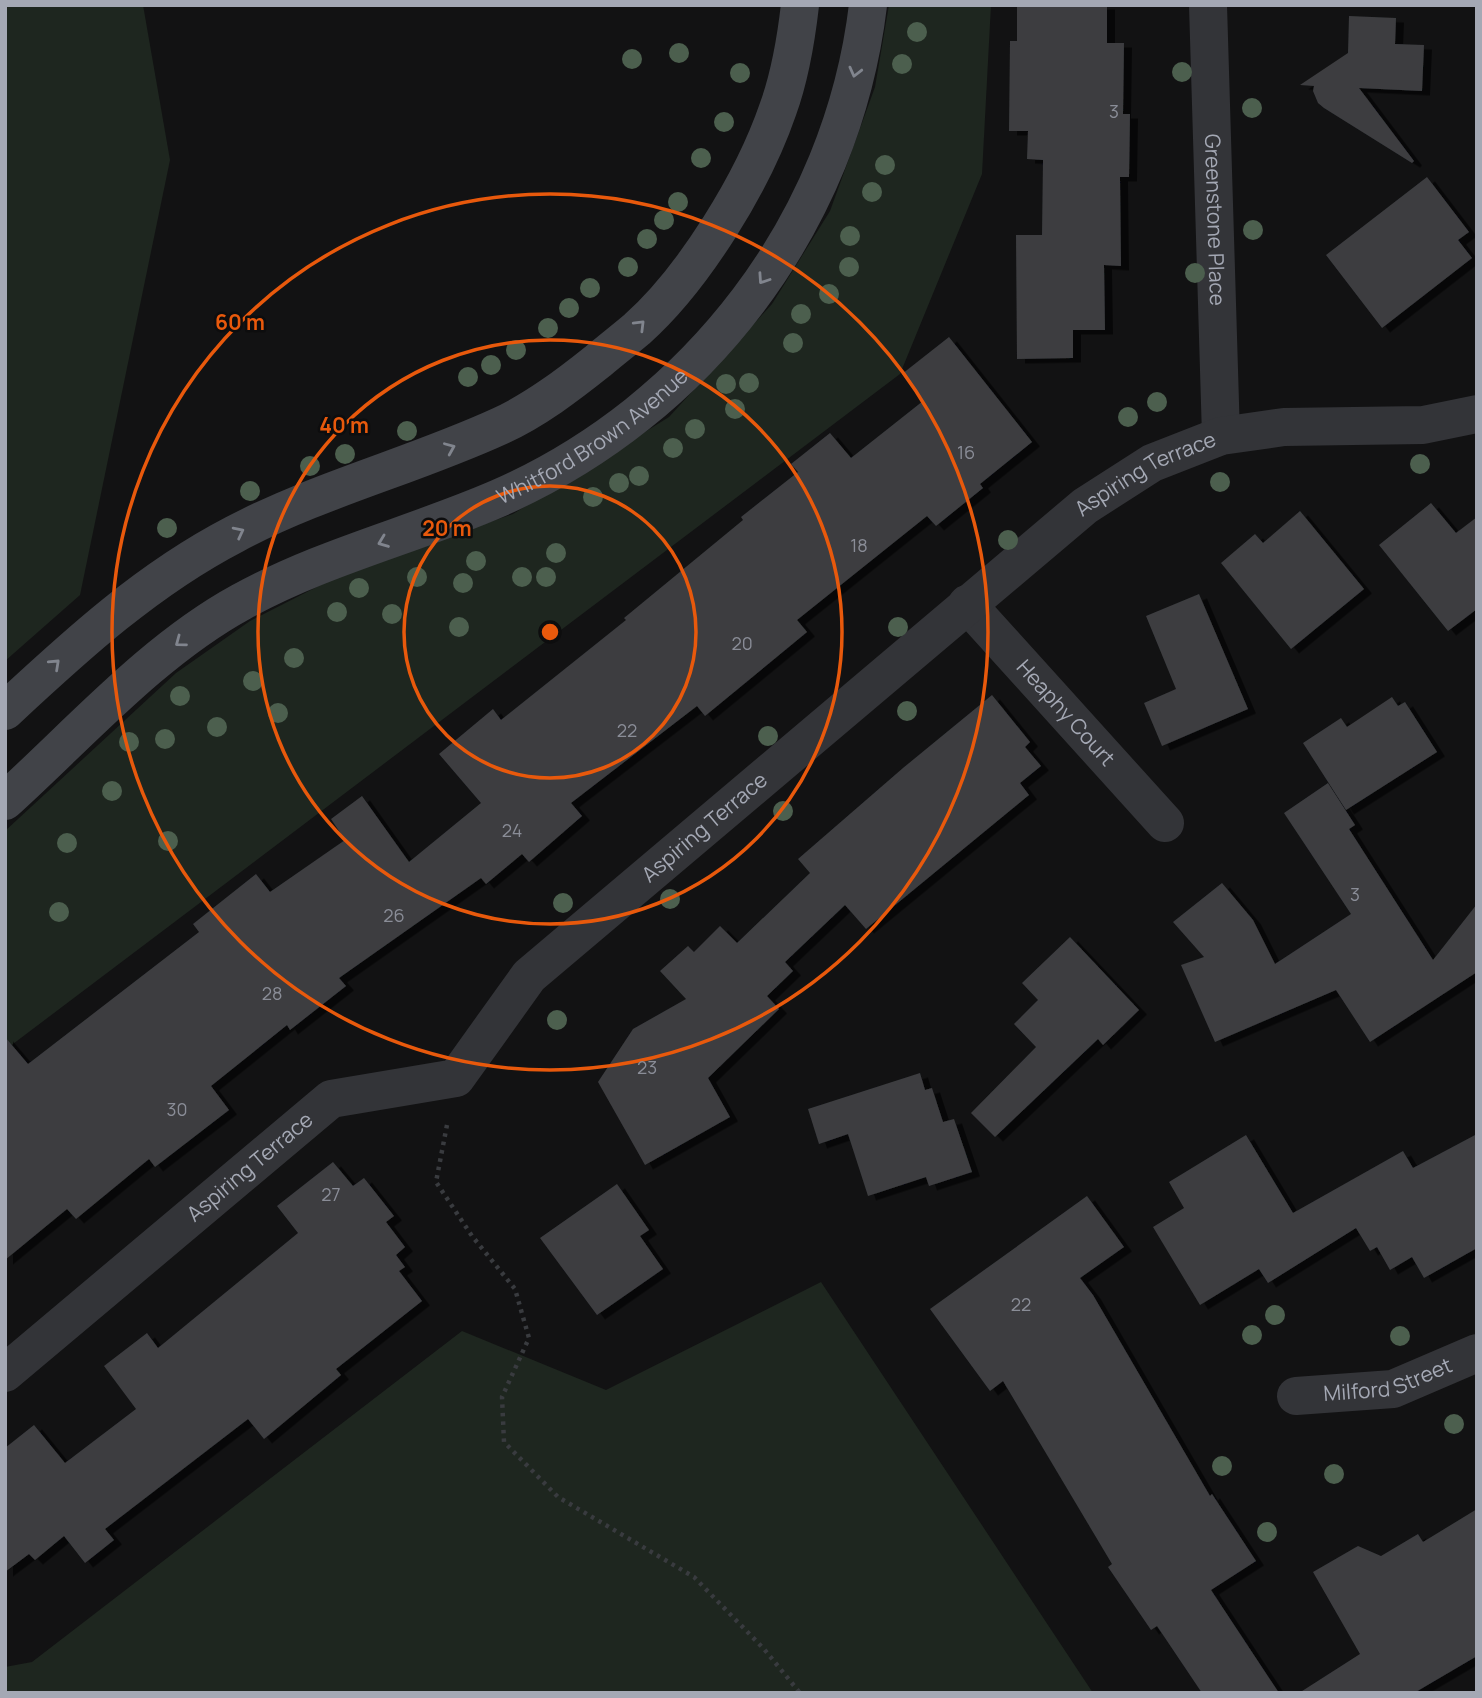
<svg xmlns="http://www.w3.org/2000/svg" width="1482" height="1698" font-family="Manrope,sans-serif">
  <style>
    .green { fill: #1e261f }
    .building { fill: #3c3d40; filter: url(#shadow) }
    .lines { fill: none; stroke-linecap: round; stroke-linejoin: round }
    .path { stroke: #393b3f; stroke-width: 4.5; stroke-dasharray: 3.5 5; stroke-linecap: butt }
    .minor { stroke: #333438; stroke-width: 38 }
    .secondary { stroke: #414348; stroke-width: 38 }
    .tree { fill: #4c5f4e }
    .oneway { stroke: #81858e }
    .ring { fill: none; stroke: #e8590c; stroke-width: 3.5 }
    .labels { text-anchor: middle; stroke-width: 5; stroke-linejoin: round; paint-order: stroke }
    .number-label { font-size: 18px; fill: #8a8d97 }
    .street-label { font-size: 21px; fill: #a4a8b4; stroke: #0d0d0e }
    .centre { fill: #e8590c; stroke: #0d0d0e; stroke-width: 3.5 }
    .ring-label { font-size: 21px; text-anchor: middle; font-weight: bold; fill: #e8590c; stroke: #0d0d0e; stroke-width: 5; stroke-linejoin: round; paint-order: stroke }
  </style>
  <defs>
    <filter id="shadow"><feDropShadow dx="8" dy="4.5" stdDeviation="0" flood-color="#0009"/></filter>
  </defs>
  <rect width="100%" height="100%" fill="#121213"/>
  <g class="green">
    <path d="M 5,5 L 143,5 L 170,160 L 80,595 L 5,661 Z"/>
    <path d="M 889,5 L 991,5 L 982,174 L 900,374 L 5,1050 L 5,831 L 176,673 L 250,621 L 346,572 L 513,514 L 669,417 L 772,304 L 830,211 L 875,87 Z"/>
    <path d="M 821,1282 L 1093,1693 L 5,1693 L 5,1667 L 32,1662 L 462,1331 L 606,1390 Z"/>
  </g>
  <g class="building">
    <path d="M 1017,5 L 1107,5 L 1107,43 L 1124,43 L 1123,114 L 1130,114 L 1129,177 L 1120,177 L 1121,266 L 1104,265 L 1105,330 L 1073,330 L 1073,358 L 1017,359 L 1016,235 L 1042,235 L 1043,160 L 1027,159 L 1028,131 L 1009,131 L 1010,41 L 1017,41 Z"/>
    <path d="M 1349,16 L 1396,18 L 1395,44 L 1424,45 L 1422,91 L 1359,88 L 1414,161 L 1412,163 L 1324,108 L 1318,103 L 1313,91 L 1314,86 L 1300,85 L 1348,53 Z"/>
    <path d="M 1427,177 L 1469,232 L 1458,240 L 1472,258 L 1382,328 L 1326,255 Z"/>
    <path d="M 949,337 L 1032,442 L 980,484 L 983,488 L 936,526 L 927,516 L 797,620 L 807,632 L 705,716 L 697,706 L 571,803 L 582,816 L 529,862 L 522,854 L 486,884 L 481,878 L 339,978 L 346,986 L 290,1030 L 287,1025 L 211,1086 L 229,1110 L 155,1167 L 149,1159 L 76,1219 L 67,1209 L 5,1260 L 5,1037 L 28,1064 L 199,932 L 193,924 L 256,874 L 270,892 L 345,840 L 331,819 L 362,796 L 409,862 L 481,803 L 439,754 L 493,709 L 501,720 L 626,620 L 624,618 L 743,520 L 741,517 L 798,472 L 791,464 L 830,433 L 851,458 L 923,401 L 902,374 Z"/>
    <path d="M 1431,503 L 1456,533 L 1477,517 L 1477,609 L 1448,631 L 1379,545 Z"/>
    <path d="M 1300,511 L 1364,589 L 1291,649 L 1221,563 L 1255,534 L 1263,543 Z"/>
    <path d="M 1199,594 L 1248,709 L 1162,746 L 1144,703 L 1176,689 L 1146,616 Z"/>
    <path d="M 992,695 L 1030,742 L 1025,747 L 1041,766 L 1020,783 L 1029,795 L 866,929 L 845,905 L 785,962 L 793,971 L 767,996 L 779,1009 L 708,1078 L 730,1117 L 645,1165 L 598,1082 L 633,1029 L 686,999 L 660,971 L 688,946 L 694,952 L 720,926 L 737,943 L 810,873 L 798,859 L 903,768 Z"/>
    <path d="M 1392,697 L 1398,706 L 1405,702 L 1437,752 L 1346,810 L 1303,743 L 1341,718 L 1347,727 Z"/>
    <path d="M 1328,783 L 1355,825 L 1349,829 L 1433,960 L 1477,904 L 1477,972 L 1370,1042 L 1336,990 L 1215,1042 L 1181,965 L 1204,957 L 1173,922 L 1222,883 L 1253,920 L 1275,964 L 1351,914 L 1284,813 Z"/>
    <path d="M 1070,937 L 1139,1010 L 1103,1045 L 1098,1039 L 995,1137 L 971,1113 L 1036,1047 L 1014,1024 L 1038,1000 L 1022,983 Z"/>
    <path d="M 920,1073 L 925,1090 L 932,1088 L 943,1122 L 954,1119 L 972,1172 L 929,1186 L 926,1177 L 868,1196 L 848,1134 L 819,1144 L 808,1109 Z"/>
    <path d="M 1477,1134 L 1477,1248 L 1424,1278 L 1412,1257 L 1390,1270 L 1377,1247 L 1370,1251 L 1356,1228 L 1268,1283 L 1259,1269 L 1200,1305 L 1153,1227 L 1184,1208 L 1169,1182 L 1246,1135 L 1293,1213 L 1403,1151 L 1413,1168 Z"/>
    <path d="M 333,1162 L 353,1186 L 364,1178 L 394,1216 L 386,1222 L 405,1247 L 396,1255 L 405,1267 L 399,1271 L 422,1301 L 336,1369 L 341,1375 L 264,1439 L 248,1419 L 105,1529 L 114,1540 L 85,1563 L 64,1536 L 35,1560 L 29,1554 L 5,1572 L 5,1448 L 34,1425 L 65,1463 L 136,1409 L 104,1366 L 147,1333 L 158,1348 L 298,1233 L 277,1206 Z"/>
    <path d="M 617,1184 L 649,1230 L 640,1236 L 663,1269 L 597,1315 L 540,1238 Z"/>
    <path d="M 1087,1196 L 1124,1247 L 1080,1278 L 1093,1295 L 1210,1496 L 1212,1494 L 1256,1561 L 1211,1590 L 1279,1693 L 1202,1693 L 1157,1626 L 1151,1630 L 1108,1567 L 1112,1564 L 1003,1381 L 990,1391 L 930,1309 Z"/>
    <path d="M 1477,1509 L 1477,1656 L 1414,1693 L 1299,1693 L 1360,1654 L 1313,1572 L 1358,1546 L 1381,1556 L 1418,1534 L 1423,1542 Z"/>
  </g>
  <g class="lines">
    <path class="path" d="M 447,1125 L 436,1182 L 472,1236 L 515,1289 L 529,1338 L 502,1397 L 504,1442 L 558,1497 L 694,1577 L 764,1649 L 800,1693"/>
    <g class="minor">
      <path id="s1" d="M 1208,5 L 1221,436"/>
      <path id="s2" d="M 967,604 L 1165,823"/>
      <path id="s3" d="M 5,1373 L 331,1099 L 456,1078 L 529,976 L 1085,506 L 1152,463 L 1221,436 L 1284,427 L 1423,425 L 1477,414"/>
      <path id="s4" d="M 1296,1396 L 1393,1389 L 1477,1353"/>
    </g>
    <g class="secondary">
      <path d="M 5,711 C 77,644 148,579 235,534 C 320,489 413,466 500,426 C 535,410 568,385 598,361 C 611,350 624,340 637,329 C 694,278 753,182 778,109 C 790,76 796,40 800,5"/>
      <path id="s5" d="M 5,801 C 79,734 153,650 241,602 C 322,557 414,535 499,498 C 698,410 842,223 868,5"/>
    </g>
  </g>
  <g class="tree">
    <circle cx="917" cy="32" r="10"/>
    <circle cx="679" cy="53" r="10"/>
    <circle cx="632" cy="59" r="10"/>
    <circle cx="902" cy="64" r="10"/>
    <circle cx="1182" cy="72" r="10"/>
    <circle cx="740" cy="73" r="10"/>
    <circle cx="1252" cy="108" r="10"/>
    <circle cx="724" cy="122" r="10"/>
    <circle cx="701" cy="158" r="10"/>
    <circle cx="885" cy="165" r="10"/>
    <circle cx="872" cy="192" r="10"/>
    <circle cx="678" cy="202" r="10"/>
    <circle cx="664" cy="220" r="10"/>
    <circle cx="1253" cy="230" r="10"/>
    <circle cx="850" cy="236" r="10"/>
    <circle cx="647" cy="239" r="10"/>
    <circle cx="628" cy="267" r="10"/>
    <circle cx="849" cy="267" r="10"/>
    <circle cx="1195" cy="273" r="10"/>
    <circle cx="590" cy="288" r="10"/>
    <circle cx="829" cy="294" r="10"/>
    <circle cx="569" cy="308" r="10"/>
    <circle cx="801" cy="314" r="10"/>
    <circle cx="548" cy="328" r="10"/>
    <circle cx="793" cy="343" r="10"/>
    <circle cx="516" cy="350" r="10"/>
    <circle cx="491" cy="365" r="10"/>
    <circle cx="468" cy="377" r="10"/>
    <circle cx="749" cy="383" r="10"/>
    <circle cx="726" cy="384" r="10"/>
    <circle cx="1157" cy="402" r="10"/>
    <circle cx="735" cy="409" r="10"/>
    <circle cx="1128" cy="417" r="10"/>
    <circle cx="695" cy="429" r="10"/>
    <circle cx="407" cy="431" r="10"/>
    <circle cx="673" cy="448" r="10"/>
    <circle cx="345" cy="454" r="10"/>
    <circle cx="1420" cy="464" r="10"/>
    <circle cx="310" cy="466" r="10"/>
    <circle cx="639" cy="476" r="10"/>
    <circle cx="1220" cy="482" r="10"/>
    <circle cx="619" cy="483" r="10"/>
    <circle cx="250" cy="491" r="10"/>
    <circle cx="593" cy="497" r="10"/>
    <circle cx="167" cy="528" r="10"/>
    <circle cx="1008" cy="540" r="10"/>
    <circle cx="556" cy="553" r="10"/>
    <circle cx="476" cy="561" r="10"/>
    <circle cx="417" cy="577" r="10"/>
    <circle cx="522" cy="577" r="10"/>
    <circle cx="546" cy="577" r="10"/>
    <circle cx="463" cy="583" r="10"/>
    <circle cx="359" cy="588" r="10"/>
    <circle cx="337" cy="612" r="10"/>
    <circle cx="392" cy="614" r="10"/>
    <circle cx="459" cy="627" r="10"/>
    <circle cx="898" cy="627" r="10"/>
    <circle cx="294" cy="658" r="10"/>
    <circle cx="253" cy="681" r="10"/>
    <circle cx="180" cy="696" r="10"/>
    <circle cx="907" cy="711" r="10"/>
    <circle cx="278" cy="713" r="10"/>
    <circle cx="217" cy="727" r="10"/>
    <circle cx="768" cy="736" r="10"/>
    <circle cx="165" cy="739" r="10"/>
    <circle cx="129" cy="742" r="10"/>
    <circle cx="112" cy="791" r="10"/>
    <circle cx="783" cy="811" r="10"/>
    <circle cx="168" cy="841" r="10"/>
    <circle cx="67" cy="843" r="10"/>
    <circle cx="670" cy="899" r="10"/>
    <circle cx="563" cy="903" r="10"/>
    <circle cx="59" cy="912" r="10"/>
    <circle cx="557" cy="1020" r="10"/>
    <circle cx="1275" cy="1315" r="10"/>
    <circle cx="1252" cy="1335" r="10"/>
    <circle cx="1400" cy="1336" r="10"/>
    <circle cx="1454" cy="1424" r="10"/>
    <circle cx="1222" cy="1466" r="10"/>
    <circle cx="1334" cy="1474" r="10"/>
    <circle cx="1267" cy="1532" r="10"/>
  </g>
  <defs><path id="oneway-chevron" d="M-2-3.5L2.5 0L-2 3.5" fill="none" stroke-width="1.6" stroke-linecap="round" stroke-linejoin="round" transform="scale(1.75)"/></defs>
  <g class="oneway">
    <use href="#oneway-chevron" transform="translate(855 72) rotate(104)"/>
    <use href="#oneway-chevron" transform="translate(763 279) rotate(124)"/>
    <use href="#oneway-chevron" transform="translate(640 325) rotate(-45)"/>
    <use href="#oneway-chevron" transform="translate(450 448) rotate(-23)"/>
    <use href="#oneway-chevron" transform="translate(239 532) rotate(-27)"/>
    <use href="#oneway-chevron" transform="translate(383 542) rotate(159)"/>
    <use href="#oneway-chevron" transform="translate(180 642) rotate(143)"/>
    <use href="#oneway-chevron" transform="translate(55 664) rotate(-43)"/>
  </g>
  <g class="ring">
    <circle cx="550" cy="632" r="146"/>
    <circle cx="550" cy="632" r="292"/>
    <circle cx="550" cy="632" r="438"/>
  </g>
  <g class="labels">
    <g class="number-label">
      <text x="1114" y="118">3</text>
      <text x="966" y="459">16</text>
      <text x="859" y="552">18</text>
      <text x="742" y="650">20</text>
      <text x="627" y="737">22</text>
      <text x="512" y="837">24</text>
      <text x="1355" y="901">3</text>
      <text x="394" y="922">26</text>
      <text x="272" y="1000">28</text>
      <text x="647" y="1074">23</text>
      <text x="177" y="1116">30</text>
      <text x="331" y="1201">27</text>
      <text x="1021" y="1311">22</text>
    </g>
    <g class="street-label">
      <text dy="7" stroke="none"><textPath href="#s1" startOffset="215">Greenstone Place</textPath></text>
      <text dy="7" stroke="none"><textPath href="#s5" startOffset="700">Whitford Brown Avenue</textPath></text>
      <text dy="7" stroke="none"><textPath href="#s3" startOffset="1475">Aspiring Terrace</textPath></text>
      <text dy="7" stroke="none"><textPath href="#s2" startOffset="147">Heaphy Court</textPath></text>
      <text dy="7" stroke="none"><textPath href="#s3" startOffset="908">Aspiring Terrace</textPath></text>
      <text dy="7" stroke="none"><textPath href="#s3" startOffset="320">Aspiring Terrace</textPath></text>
      <text dy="7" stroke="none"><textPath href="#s4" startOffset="94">Milford Street</textPath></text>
    </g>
  </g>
  <circle cx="550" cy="632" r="10" class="centre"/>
  <g class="ring-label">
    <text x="240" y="330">60 m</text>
    <text x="344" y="433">40 m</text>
    <text x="447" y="536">20 m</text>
  </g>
  <rect width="1482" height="1698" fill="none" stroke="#a4a8b4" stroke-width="14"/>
</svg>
